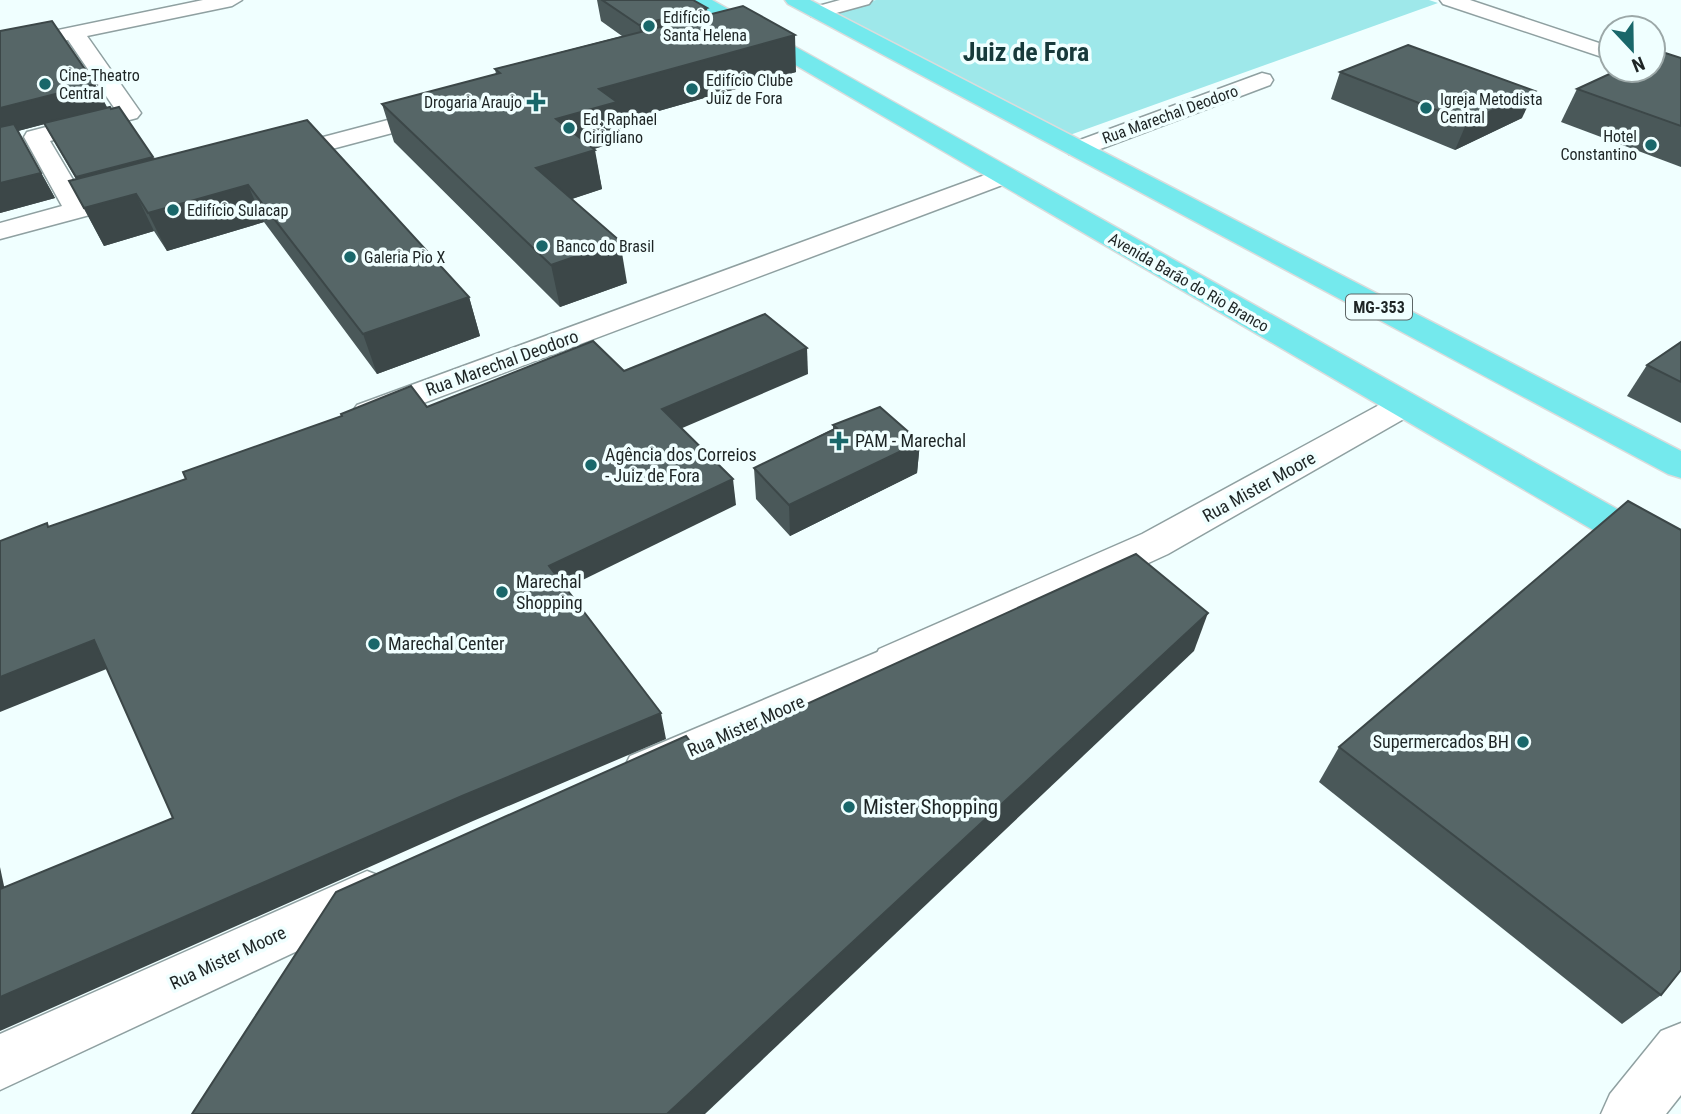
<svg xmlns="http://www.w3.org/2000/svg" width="1681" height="1114" font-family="'Roboto Condensed',sans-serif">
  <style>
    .green { fill: #9ee8ea }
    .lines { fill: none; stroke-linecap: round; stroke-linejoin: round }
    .pedestrian-casing { stroke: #8fa0a1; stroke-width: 3 }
    .minor-casing { stroke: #8fa0a1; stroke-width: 3 }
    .tertiary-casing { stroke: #8fa0a1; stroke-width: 3 }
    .primary-casing { stroke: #dbdcdc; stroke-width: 3 }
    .pedestrian { fill: #fff; fill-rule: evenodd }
    .minor { fill: #fff; fill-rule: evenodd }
    .tertiary { fill: #fff; fill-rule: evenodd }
    .primary { fill: #74e9ed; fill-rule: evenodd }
    .wall { fill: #4a5859 }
    .shaded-wall { fill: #3c4748 }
    .building { fill: #566667; stroke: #3c4748; stroke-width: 2 }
    .poi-dot { fill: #19676a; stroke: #f0ffff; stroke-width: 2.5 }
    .labels { text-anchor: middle; stroke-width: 7; stroke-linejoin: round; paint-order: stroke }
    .far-poi-label { font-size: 16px; fill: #1e2525; stroke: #f0ffff; text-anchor: start }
    .far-street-label { font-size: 16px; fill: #1e2525; stroke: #f0ffff }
    .shield { fill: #f0ffff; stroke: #5d6666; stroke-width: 2 }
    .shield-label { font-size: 16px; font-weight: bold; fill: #1e2525 }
    .street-label { font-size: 18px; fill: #1e2525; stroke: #f0ffff }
    .poi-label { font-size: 18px; fill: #1e2525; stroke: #f0ffff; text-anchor: start }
    .near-poi-label { font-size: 21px; fill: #1e2525; stroke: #f0ffff; text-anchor: start }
    .far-town-label { font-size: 26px; font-weight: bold; fill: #173a3b; stroke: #f0ffff }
  </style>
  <rect width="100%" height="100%" fill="#f0ffff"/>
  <path class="green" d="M 876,0 L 1429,0 L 1438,3 L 1067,136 L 829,12 Z"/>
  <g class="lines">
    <g class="pedestrian-casing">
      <g id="pedestrian">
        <path d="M 203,0 L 242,0 L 232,6 L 87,36 L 141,113 L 137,118 L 50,141 L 85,200 L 133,187 L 142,189 L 146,195 L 142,201 L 0,239 L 0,223 L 62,206 L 24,137 L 27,132 L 115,109 L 68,40 L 0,54 L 0,42 Z"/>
        <path d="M 840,0 L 872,0 L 869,4 L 818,18 L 811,16 L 808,12 L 811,8 Z"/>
        <path d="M 1262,73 L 1270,75 L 1273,80 L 1270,85 L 1087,154 L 1078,156 L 1069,154 L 1066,149 L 1069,144 Z"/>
        <path d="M 441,106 L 449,108 L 453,113 L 449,118 L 279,163 L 270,161 L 267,156 L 270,151 Z"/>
        <path d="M 894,645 L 909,649 L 915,661 L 909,673 L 662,784 L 646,790 L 630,784 L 623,770 L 630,756 Z"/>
        <path d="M 367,871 L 385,878 L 392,894 L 385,910 L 0,1090 L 0,1034 Z"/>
      </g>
    </g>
    <g class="minor-casing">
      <g id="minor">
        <path d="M 1004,168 L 1013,171 L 1017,176 L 1013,181 L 381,419 L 369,423 L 357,419 L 352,412 L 357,405 Z"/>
        <path d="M 1404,395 L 1416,398 L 1421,405 L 1416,412 L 1168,554 L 909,673 L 894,677 L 879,673 L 873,661 L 879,649 L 1142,534 L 1392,398 Z"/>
      </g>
    </g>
    <g class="tertiary-casing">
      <g id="tertiary">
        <path d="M 1440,0 L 1470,0 L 1611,47 L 1611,60 L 1443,4 Z"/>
        <path d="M 1681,1023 L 1681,1095 L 1666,1114 L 1601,1114 L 1610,1094 L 1661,1031 Z"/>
      </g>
    </g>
    <g class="primary-casing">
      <g id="primary">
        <path d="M 688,0 L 712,0 L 1681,545 L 1681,577 L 1667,573 L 691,4 Z"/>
        <path d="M 785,0 L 810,0 L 1681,451 L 1681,478 L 1668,474 L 788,4 Z"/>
      </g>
    </g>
    <use href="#pedestrian" class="pedestrian"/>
    <use href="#minor" class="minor"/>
    <use href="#tertiary" class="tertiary"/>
    <use href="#primary" class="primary"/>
  </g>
  <g class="wall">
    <path d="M 597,0 L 693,0 L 707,8 L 707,15 L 796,72 L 620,122 L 623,140 L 594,149 L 602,189 L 572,199 L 627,283 L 560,307 L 394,142 L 382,104 L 496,74 L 495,69 L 622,36 L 601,21 Z"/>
    <path d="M 0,31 L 95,84 L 107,107 L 154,159 L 307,120 L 469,297 L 480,336 L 377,374 L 264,222 L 167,251 L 154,231 L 104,246 L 69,181 L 76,179 L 44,124 L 18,131 L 55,198 L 0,213 Z"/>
    <path d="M 1681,58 L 1681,167 L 1561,122 L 1577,89 Z"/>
    <path d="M 1340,72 L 1522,118 L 1455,150 L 1331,99 Z"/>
    <path d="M 1681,342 L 1681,423 L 1627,396 L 1647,365 Z"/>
    <path d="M 833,425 L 920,442 L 917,473 L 790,536 L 756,499 L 754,468 L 833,429 Z"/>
    <path d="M 1339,747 L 1661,995 L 1622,1024 L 1319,782 Z"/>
  </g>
  <g class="shaded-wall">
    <path d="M 707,8 L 709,33 L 643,50 L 639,25 Z"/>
    <path d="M 795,35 L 796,72 L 620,122 L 623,140 L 564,158 L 556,119 L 599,89 Z"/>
    <path d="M 95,84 L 107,108 L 18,131 L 55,198 L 0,213 L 0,108 Z"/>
    <path d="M 1535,91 L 1522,118 L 1455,150 L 1467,122 Z"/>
    <path d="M 595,150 L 602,189 L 544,208 L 536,168 Z"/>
    <path d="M 153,157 L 163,177 L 86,197 L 76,177 Z"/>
    <path d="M 248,185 L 264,222 L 167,251 L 148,213 Z"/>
    <path d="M 136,194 L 154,231 L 104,246 L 84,208 Z"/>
    <path d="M 620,241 L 627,283 L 560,307 L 551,265 Z"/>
    <path d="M 469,297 L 480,336 L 377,374 L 363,334 Z"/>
    <path d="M 807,348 L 808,374 L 666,435 L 662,409 Z"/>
    <path d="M 920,442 L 917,473 L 790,536 L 789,505 Z"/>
    <path d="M 733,479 L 736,505 L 556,593 L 549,566 Z"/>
    <path d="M 1208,613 L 1194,651 L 705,1114 L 667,1114 Z"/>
    <path d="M 94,640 L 114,666 L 0,712 L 0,677 Z"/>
    <path d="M 661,713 L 666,739 L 473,821 L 0,1031 L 0,997 L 462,796 Z"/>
    <path d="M 0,867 L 11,919 L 0,910 Z"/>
  </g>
  <g class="building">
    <path d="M 602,0 L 693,0 L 707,8 L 639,25 Z"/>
    <path d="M 743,6 L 795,35 L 599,89 L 617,102 L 556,119 L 595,150 L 536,168 L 620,241 L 551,265 L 382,104 L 500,73 L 495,69 Z"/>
    <path d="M 52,21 L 95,84 L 0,108 L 0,31 Z"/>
    <path d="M 1408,45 L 1535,91 L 1467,122 L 1340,72 Z"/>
    <path d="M 1659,51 L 1681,58 L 1681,126 L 1577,89 L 1618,70 L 1653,70 L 1653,54 Z"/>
    <path d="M 110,107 L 111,109 L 119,107 L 153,157 L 76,177 L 44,123 Z"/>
    <path d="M 307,120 L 469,297 L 363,334 L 248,185 L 148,213 L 136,194 L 84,208 L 69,181 Z"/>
    <path d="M 14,124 L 41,173 L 0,183 L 0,127 Z"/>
    <path d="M 765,314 L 807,348 L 662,409 L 733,479 L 549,566 L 661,713 L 462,796 L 0,997 L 0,889 L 173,818 L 94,640 L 0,677 L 0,541 L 47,523 L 48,527 L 186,479 L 183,472 L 342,416 L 341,414 L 411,386 L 427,407 L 593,341 L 624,371 Z"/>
    <path d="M 1681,342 L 1681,382 L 1647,365 Z"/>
    <path d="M 880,407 L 920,442 L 789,505 L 754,468 L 837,428 L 833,425 Z"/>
    <path d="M 1628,501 L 1681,530 L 1681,970 L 1661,995 L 1339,747 Z"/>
    <path d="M 1136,554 L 1208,613 L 667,1114 L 192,1114 L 336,892 L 686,736 L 699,753 Z"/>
  </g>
  <g class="poi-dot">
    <circle cx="649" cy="26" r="7"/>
    <circle cx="45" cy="84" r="7"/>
    <circle cx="692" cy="89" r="7"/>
    <path d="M532.5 91.5h7v7h7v7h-7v7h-7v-7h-7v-7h7z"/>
    <circle cx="1426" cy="108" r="7"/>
    <circle cx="569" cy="128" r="7"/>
    <circle cx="1651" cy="145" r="7"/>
    <circle cx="173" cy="210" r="7"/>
    <circle cx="542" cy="246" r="7"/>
    <circle cx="350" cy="257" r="7"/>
    <path d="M835.5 430.5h7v7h7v7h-7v7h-7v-7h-7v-7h7z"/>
    <circle cx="591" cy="465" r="7"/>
    <circle cx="502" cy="592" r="7"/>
    <circle cx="374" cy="644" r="7"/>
    <circle cx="1523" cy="742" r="7"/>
    <circle cx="849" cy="807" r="7"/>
  </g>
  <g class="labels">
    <g class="far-poi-label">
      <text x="663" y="23">Edifício<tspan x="663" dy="18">Santa Helena</tspan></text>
      <text x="59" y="81">Cine-Theatro<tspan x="59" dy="18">Central</tspan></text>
      <text x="706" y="86">Edifício Clube<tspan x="706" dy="18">Juiz de Fora</tspan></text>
      <text x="1440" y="105">Igreja Metodista<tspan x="1440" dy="18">Central</tspan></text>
      <text x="522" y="108" text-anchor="end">Drogaria Araujo</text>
      <text x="583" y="125">Ed. Raphael<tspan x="583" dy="18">Cirigliano</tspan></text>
      <text x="1637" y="142" text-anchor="end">Hotel<tspan x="1637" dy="18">Constantino</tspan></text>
      <text x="187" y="216">Edifício Sulacap</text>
      <text x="556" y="252">Banco do Brasil</text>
      <text x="364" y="263">Galeria Pio X</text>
    </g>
    <g class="far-street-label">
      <text transform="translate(1170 114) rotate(-20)" y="6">Rua Marechal Deodoro</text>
      <text transform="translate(1189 282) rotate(30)" y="6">Avenida Barão do Rio Branco</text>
    </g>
    <rect class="shield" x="1346" y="294.5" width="66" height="25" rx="5"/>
    <g class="shield-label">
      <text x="1379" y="313">MG-353</text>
    </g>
    <g class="street-label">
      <text transform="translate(502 363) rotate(-20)" y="6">Rua Marechal Deodoro</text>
      <text transform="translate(1259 487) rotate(-29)" y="6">Rua Mister Moore</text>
      <text transform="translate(746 726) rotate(-24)" y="6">Rua Mister Moore</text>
      <text transform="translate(228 958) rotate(-25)" y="6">Rua Mister Moore</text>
    </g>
    <g class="poi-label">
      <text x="855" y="447">PAM - Marechal</text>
      <text x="605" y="461">Agência dos Correios<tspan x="605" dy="21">- Juiz de Fora</tspan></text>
      <text x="516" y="588">Marechal<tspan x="516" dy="21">Shopping</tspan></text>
      <text x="388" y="650">Marechal Center</text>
      <text x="1509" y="748" text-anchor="end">Supermercados BH</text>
    </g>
    <g class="near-poi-label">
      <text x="863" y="814">Mister Shopping</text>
    </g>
    <g class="far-town-label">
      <text x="1026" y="61">Juiz de Fora</text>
    </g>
  </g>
  <g transform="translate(1632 49) rotate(158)"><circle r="33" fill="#f0ffff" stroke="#9ca8a8" stroke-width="2"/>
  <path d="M0-5L12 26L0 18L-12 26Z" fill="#19676a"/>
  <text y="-10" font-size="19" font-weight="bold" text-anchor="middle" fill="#1e2525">N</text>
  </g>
</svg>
